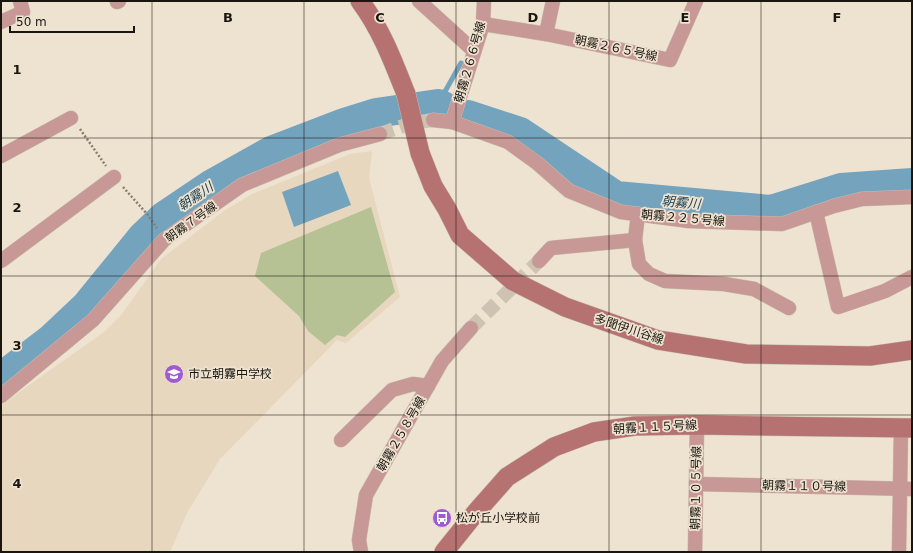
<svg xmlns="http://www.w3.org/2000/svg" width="913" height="553" font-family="'DejaVu Sans','Noto Sans JP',sans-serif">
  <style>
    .built { fill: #e7d7be }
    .green { fill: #b6c294 }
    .water { fill: #74a3be }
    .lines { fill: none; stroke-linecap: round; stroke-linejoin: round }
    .stream { stroke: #74a3be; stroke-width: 5 }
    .river { stroke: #74a3be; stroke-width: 30 }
    .street-tunnel { stroke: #cec3b3; stroke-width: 14; stroke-dasharray: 14 7; stroke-linecap: butt }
    .street-casing { stroke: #c8bdad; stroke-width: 15 }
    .secondary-casing { stroke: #c8bdad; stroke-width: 20 }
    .path { stroke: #867e71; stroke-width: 2.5; stroke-dasharray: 2 2; stroke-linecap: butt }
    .street { stroke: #c79896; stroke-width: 14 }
    .secondary { stroke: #b57271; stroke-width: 19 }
    .secondary-bridge-casing { stroke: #c8bdad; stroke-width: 20; stroke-linecap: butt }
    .secondary-bridge { stroke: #b57271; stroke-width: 19 }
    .grid { fill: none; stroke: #1a160f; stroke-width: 1; stroke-opacity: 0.55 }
    .labels { text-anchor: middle; stroke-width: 3.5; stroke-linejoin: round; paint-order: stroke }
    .street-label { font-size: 12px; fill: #1a160f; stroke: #eee2d0 }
    .poi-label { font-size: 12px; fill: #1a160f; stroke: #eee2d0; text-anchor: start }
    .water-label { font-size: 13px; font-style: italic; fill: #143d51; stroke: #eee2d0 }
    .grid-label { font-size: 13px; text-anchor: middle; font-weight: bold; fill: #1a160f; stroke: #eee2d0; stroke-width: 3.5; stroke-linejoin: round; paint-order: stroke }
  </style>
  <rect width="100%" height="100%" fill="#eee2d0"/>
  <path class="built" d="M 372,151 L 369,178 L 400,297 L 346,343 L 337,340 L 220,459 L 187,513 L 170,552 L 1,552 L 1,405 L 104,332 L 122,314 L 161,259 L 224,211 L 252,194 L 350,154 Z"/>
  <path class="green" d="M 371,207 L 395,292 L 345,337 L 337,335 L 325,345 L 308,331 L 299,316 L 255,276 L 261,253 Z"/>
  <path class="water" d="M 338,171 L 351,205 L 294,227 L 282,192 Z"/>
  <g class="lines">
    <path class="stream" d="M 438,104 L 461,63"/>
    <g class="river">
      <path d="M 468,115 L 520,132 L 616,196 L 771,210 L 841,188 L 912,183"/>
      <path d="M 1,377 L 51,339 L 86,306 L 143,236 L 163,217 L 212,184 L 271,151 L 344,123 L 376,113 L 438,104 L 443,106"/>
    </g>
    <g class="street-tunnel">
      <path d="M 380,134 L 412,123 L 433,120"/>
      <path d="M 471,328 L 539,261"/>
    </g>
    <g class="street-casing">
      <g id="street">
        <path d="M 117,1 L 117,2 L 119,1"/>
        <path d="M 419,1 L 474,51"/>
        <path d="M 1,22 L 23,12 L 20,1"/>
        <path d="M 483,24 L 546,34 L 670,60 L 696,1"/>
        <path d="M 546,34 L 553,1"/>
        <path d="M 433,120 L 452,122 L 508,142 L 537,163 L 569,191 L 621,212 L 689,221 L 782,224 L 834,206 L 862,199 L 912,197"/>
        <path d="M 452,122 L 483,24 L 484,1"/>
        <path d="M 1,156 L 71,118"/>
        <path d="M 816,212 L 838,307 L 885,291 L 912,277"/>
        <path d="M 638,214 L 635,240 L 639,264 L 649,274 L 665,281 L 724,284 L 754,289 L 789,308"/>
        <path d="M 1,261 L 114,177"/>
        <path d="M 539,261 L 551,248 L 635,240"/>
        <path d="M 1,396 L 93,320 L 164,240 L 195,218 L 242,185 L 339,145 L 380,134"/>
        <path d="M 341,440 L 392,390 L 413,384 L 428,386"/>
        <path d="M 696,484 L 912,489"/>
        <path d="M 361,552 L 359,540 L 366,495 L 442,361 L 471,328"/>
        <path d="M 695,552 L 697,425"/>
        <path d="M 899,552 L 901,427"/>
      </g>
    </g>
    <g class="secondary-casing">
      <g id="secondary">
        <path d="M 360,1 C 381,29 393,61 406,94"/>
        <path d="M 420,153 L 433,186 L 447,209 L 460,235 L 513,281 L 565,307 L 658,340 L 746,354 L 870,356 L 912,350"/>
        <path d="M 444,552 L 477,511 L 507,477 L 554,447 L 594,432 L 635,426 L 697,425 L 912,428"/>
      </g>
    </g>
    <g class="path">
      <path d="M 80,129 L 106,166"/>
      <path d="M 123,187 L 147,214 L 157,228"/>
    </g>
    <use href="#street" class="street"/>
    <use href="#secondary" class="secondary"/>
    <g class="secondary-bridge-casing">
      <path id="secondary-bridge" d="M 406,94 L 420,153"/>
    </g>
    <use href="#secondary-bridge" class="secondary-bridge"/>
  </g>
  <path class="grid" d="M 152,1 L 152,552M 304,1 L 304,552M 456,1 L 456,552M 609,1 L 609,552M 761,1 L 761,552M 1,138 L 912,138M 1,276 L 912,276M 1,415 L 912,415"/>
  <defs>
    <g id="school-disc" transform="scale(1)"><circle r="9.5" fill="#9f5bd0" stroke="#eee2d0"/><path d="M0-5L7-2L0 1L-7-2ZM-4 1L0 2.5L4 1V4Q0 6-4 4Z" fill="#fff"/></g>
    <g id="bus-disc" transform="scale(1)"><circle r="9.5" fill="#9f5bd0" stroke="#eee2d0"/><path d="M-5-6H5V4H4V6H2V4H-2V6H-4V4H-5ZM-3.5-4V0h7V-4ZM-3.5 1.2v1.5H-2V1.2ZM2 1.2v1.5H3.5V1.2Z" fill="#fff"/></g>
  </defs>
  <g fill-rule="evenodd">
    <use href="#school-disc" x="174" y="374"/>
    <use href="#bus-disc" x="442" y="518"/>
  </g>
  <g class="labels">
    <g class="street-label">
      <text transform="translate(616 48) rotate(12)" y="4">朝霧２６５号線</text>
      <text transform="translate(470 62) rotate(-74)" y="4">朝霧２６６号線</text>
      <text transform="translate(683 218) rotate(5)" y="4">朝霧２２５号線</text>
      <text transform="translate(191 222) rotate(-36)" y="4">朝霧７号線</text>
      <text transform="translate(629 329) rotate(18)" y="4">多聞伊川谷線</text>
      <text transform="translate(655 427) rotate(-3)" y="4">朝霧１１５号線</text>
      <text transform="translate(401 434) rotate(-60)" y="4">朝霧２５８号線</text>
      <text transform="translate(804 486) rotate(1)" y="4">朝霧１１０号線</text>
      <text transform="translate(696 488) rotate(-89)" y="4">朝霧１０５号線</text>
    </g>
    <g class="poi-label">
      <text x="188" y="378">市立朝霧中学校</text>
      <text x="456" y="522">松が丘小学校前</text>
    </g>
    <g class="water-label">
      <text transform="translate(195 196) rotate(-34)" y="5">朝霧川</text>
      <text transform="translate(681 202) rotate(5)" y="5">朝霧川</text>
    </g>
  </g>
  <g class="grid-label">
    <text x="228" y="22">B</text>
    <text x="380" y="22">C</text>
    <text x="533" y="22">D</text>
    <text x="685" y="22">E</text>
    <text x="837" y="22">F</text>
    <text x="17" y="74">1</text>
    <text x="17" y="212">2</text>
    <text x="17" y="350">3</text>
    <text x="17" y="488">4</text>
  </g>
  <rect width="913" height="553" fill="none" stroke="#1a160f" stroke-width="4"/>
  <path d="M10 26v6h124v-6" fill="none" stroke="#1a160f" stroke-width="2"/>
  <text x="16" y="26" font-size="12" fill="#1a160f" stroke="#eee2d0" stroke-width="3" paint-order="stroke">50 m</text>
</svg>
